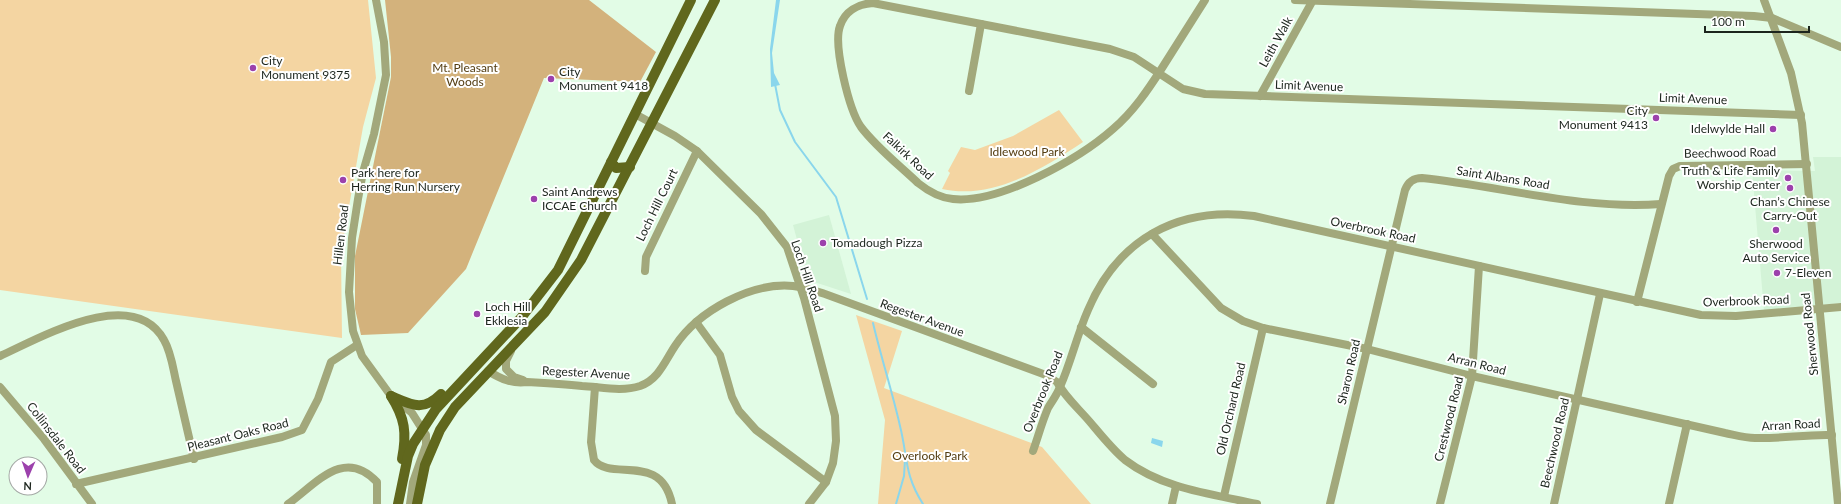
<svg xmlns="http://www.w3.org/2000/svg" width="1841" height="504" font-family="Lato,sans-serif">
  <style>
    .built { fill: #d3f3d7 }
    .green { fill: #f4d5a2 }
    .forest { fill: #d3b27c }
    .water { fill: #8ad6ec }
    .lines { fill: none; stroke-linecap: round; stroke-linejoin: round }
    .stream { stroke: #8ad6ec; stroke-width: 2 }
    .minor { stroke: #a2a87b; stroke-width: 8 }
    .major { stroke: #60671d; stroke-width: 10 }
    .poi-dot { fill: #9c41ac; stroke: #fff; stroke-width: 1.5 }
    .labels { text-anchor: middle; stroke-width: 4; stroke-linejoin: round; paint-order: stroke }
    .street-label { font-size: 12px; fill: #1c251d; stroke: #fff }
    .poi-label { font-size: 12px; fill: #1c251d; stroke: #fff; text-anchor: start }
    .park-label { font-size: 12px; fill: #543d12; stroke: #fff }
  </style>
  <rect width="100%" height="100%" fill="#e2fce6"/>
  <g class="built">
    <path d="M 1813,157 L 1841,157 L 1841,303 L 1764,311 L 1752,170 L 1815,171 Z"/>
    <path d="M 829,215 L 851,294 L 808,280 L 793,225 Z"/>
  </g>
  <g class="green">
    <path d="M 0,0 L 368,0 L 376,78 L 363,127 L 341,252 L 342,338 L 0,290 Z"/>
    <path d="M 1059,110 L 1083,142 C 1042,169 994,200 942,189 L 950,173 L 948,171 L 961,147 L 975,150 L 1013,136 Z"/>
    <path d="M 856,315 L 902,331 L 884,388 L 1042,447 L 1091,504 L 878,504 L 885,420 Z"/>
  </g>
  <path class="forest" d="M 385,0 L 589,0 L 656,52 L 640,82 L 544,78 L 466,269 L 408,333 L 361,335 L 355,309 L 355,256 L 391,77 L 391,57 Z"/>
  <g class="water">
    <path d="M 776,0 L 780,0 L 772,53 L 774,73 L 780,85 L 771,87 L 770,49 Z"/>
    <path d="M 1152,438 L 1163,441 L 1162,447 L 1151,443 Z"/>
  </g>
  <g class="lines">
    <g class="stream">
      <path d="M 775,84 L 780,110 L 795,142 L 836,197 L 867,299"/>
      <path d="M 873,323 C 881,357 892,391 900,426 C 908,458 904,474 923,504"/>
      <path d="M 896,504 L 904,476 L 905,460"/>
    </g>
    <g class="minor">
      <path d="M 376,0 L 384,42 L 386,75 L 374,134 L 363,172 L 358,199 L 352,238 L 349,292 L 353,331 L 362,356 L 391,396 L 412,413 L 426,435 L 426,445 L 413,482 L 410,504"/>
      <path d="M 1205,0 L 1162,68 C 1148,90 1133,112 1113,129 C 1079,159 999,204 953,199 C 940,198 928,191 918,183 C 899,165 876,147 861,127 C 849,110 833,45 840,26 C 845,11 858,4 873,3 L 1110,49 L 1134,57 L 1183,89 L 1205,94 L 1801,115"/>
      <path d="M 1295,0 L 1754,16 L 1772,18 L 1841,47"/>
      <path d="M 1764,0 L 1791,73 L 1802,123 L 1838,504"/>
      <path d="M 969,91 L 981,24"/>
      <path d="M 1260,96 L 1313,0"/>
      <path d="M 635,114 L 675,136 L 697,151 L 761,214 L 787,247 L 804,298 L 835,416 L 836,441 L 833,463 L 826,482 L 809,504"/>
      <path d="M 1152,234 L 1221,308 L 1243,321 L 1263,328 L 1367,349 L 1472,376 L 1725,433 C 1735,435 1745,438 1755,438 C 1781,439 1806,434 1832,435"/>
      <path d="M 645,271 L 646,257 L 697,151"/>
      <path d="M 1637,302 L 1669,176 L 1673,169 L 1680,166 L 1807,164"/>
      <path d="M 696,322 L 720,355 L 732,397 L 739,411 L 756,430 L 826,482"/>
      <path d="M 1081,327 L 1153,384"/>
      <path d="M 511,351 L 506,361 L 506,369 L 514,377 L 523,380"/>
      <path d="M 0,356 C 40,338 133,284 164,340 C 171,352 173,368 176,381 C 182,407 188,433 194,459"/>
      <path d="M 488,371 C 501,379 512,384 527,382 C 546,383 564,384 582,386 C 601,387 622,392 640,386 C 659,379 665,361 675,346 C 698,311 751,282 793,286 C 803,287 815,291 825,294 L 1046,375 L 1057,382 C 1065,397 1079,409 1090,422 C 1101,435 1112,449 1125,460 C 1163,489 1212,494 1257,504"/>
      <path d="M 0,387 L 44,439 L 92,504"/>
      <path d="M 595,387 L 591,442 L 594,460 C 611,482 661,451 672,504"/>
      <path d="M 1033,451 C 1038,437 1042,422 1048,408 C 1052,401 1057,395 1060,387 C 1071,362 1077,335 1088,310 C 1118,239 1178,206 1254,216 L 1701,315 L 1736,316 L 1841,307"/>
      <path d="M 76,484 L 282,437 L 302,430 L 318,399 L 331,362 L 357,345"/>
      <path d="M 1224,496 L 1263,328"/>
      <path d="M 288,504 C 317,483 344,447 377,482 L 377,504"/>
      <path d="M 1172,504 L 1176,486"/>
      <path d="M 1330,504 L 1405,190 C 1408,182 1413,178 1422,178 C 1501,186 1580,210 1661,204"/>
      <path d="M 1440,504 L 1472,376 L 1479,266"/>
      <path d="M 1554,504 L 1600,294"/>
      <path d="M 1669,504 L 1687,424"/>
    </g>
    <g class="major">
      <path d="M 611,162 L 616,168 L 630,167"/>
      <path d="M 391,396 C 412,405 423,412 441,394"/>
      <path d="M 391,396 C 405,418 407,433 402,459"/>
      <path d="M 398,504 L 408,456 L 413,444 L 436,409 L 521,318 L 558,270 L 691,0"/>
      <path d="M 417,504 L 425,465 L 440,430 L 455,407 L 545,312 L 581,260 L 715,0"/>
    </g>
  </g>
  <g class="poi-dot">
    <circle cx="253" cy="68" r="4"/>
    <circle cx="551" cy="79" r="4"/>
    <circle cx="1656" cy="118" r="4"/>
    <circle cx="1773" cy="129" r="4"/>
    <circle cx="1788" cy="178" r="4"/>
    <circle cx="343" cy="180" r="4"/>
    <circle cx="1790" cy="188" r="4"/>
    <circle cx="534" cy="199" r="4"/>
    <circle cx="1776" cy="230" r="4"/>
    <circle cx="823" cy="243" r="4"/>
    <circle cx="1777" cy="273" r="4"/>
    <circle cx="477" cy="314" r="4"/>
  </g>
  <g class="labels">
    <g class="street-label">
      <text transform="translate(1276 42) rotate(-61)" y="4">Leith Walk</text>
      <text transform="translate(1309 86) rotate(2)" y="4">Limit Avenue</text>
      <text transform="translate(1693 99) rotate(2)" y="4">Limit Avenue</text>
      <text transform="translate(1730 153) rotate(-1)" y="4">Beechwood Road</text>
      <text transform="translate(908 156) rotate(43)" y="4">Falkirk Road</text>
      <text transform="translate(1503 178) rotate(9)" y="4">Saint Albans Road</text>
      <text transform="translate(657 205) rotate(-64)" y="4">Loch Hill Court</text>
      <text transform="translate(1373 230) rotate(12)" y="4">Overbrook Road</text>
      <text transform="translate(341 235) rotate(-83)" y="4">Hillen Road</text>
      <text transform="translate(807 276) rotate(71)" y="4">Loch Hill Road</text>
      <text transform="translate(1746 301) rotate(-2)" y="4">Overbrook Road</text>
      <text transform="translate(922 318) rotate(20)" y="4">Regester Avenue</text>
      <text transform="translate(1810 334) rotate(-96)" y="4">Sherwood Road</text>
      <text transform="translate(1477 364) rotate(14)" y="4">Arran Road</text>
      <text transform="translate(1349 372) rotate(-77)" y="4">Sharon Road</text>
      <text transform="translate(586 373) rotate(3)" y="4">Regester Avenue</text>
      <text transform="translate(1043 392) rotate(-68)" y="4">Overbrook Road</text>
      <text transform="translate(1231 409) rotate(-77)" y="4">Old Orchard Road</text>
      <text transform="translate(1449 419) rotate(-76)" y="4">Crestwood Road</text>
      <text transform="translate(1791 425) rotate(-3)" y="4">Arran Road</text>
      <text transform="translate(238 435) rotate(-14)" y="4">Pleasant Oaks Road</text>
      <text transform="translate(56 438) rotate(52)" y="4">Collinsdale Road</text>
      <text transform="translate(1555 443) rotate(-77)" y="4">Beechwood Road</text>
    </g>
    <g class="poi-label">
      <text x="261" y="65">City<tspan x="261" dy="14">Monument 9375</tspan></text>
      <text x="559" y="76">City<tspan x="559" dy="14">Monument 9418</tspan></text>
      <text x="1648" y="115" text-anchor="end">City<tspan x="1648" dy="14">Monument 9413</tspan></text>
      <text x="1765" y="133" text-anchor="end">Idelwylde Hall</text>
      <text x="1780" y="175" text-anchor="end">Truth &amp; Life Family<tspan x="1780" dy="14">Worship Center</tspan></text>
      <text x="351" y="177">Park here for<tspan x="351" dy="14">Herring Run Nursery</tspan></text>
      <text x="542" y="196">Saint Andrews<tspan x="542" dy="14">ICCAE Church</tspan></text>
      <text x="1790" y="206" text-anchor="middle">Chan’s Chinese<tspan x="1790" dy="14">Carry-Out</tspan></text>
      <text x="831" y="247">Tomadough Pizza</text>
      <text x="1776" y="248" text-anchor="middle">Sherwood<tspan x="1776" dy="14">Auto Service</tspan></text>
      <text x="1785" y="277">7-Eleven</text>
      <text x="485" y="311">Loch Hill<tspan x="485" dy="14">Ekklesia</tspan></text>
    </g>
    <g class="park-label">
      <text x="465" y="72">Mt. Pleasant<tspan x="465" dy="14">Woods</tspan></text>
      <text x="1027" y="156">Idlewood Park</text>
      <text x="930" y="460">Overlook Park</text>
    </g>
  </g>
  <g transform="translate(28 476) rotate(182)"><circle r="19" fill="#ffffff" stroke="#a4a8a5"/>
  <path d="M0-3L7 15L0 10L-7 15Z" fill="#9c41ac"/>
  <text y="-6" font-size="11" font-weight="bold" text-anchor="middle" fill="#1c251d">N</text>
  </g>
  <path d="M1705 26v6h104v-6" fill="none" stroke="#1c251d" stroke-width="2"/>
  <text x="1711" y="26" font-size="12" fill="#1c251d" stroke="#ffffff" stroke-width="3" paint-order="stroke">100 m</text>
</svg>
